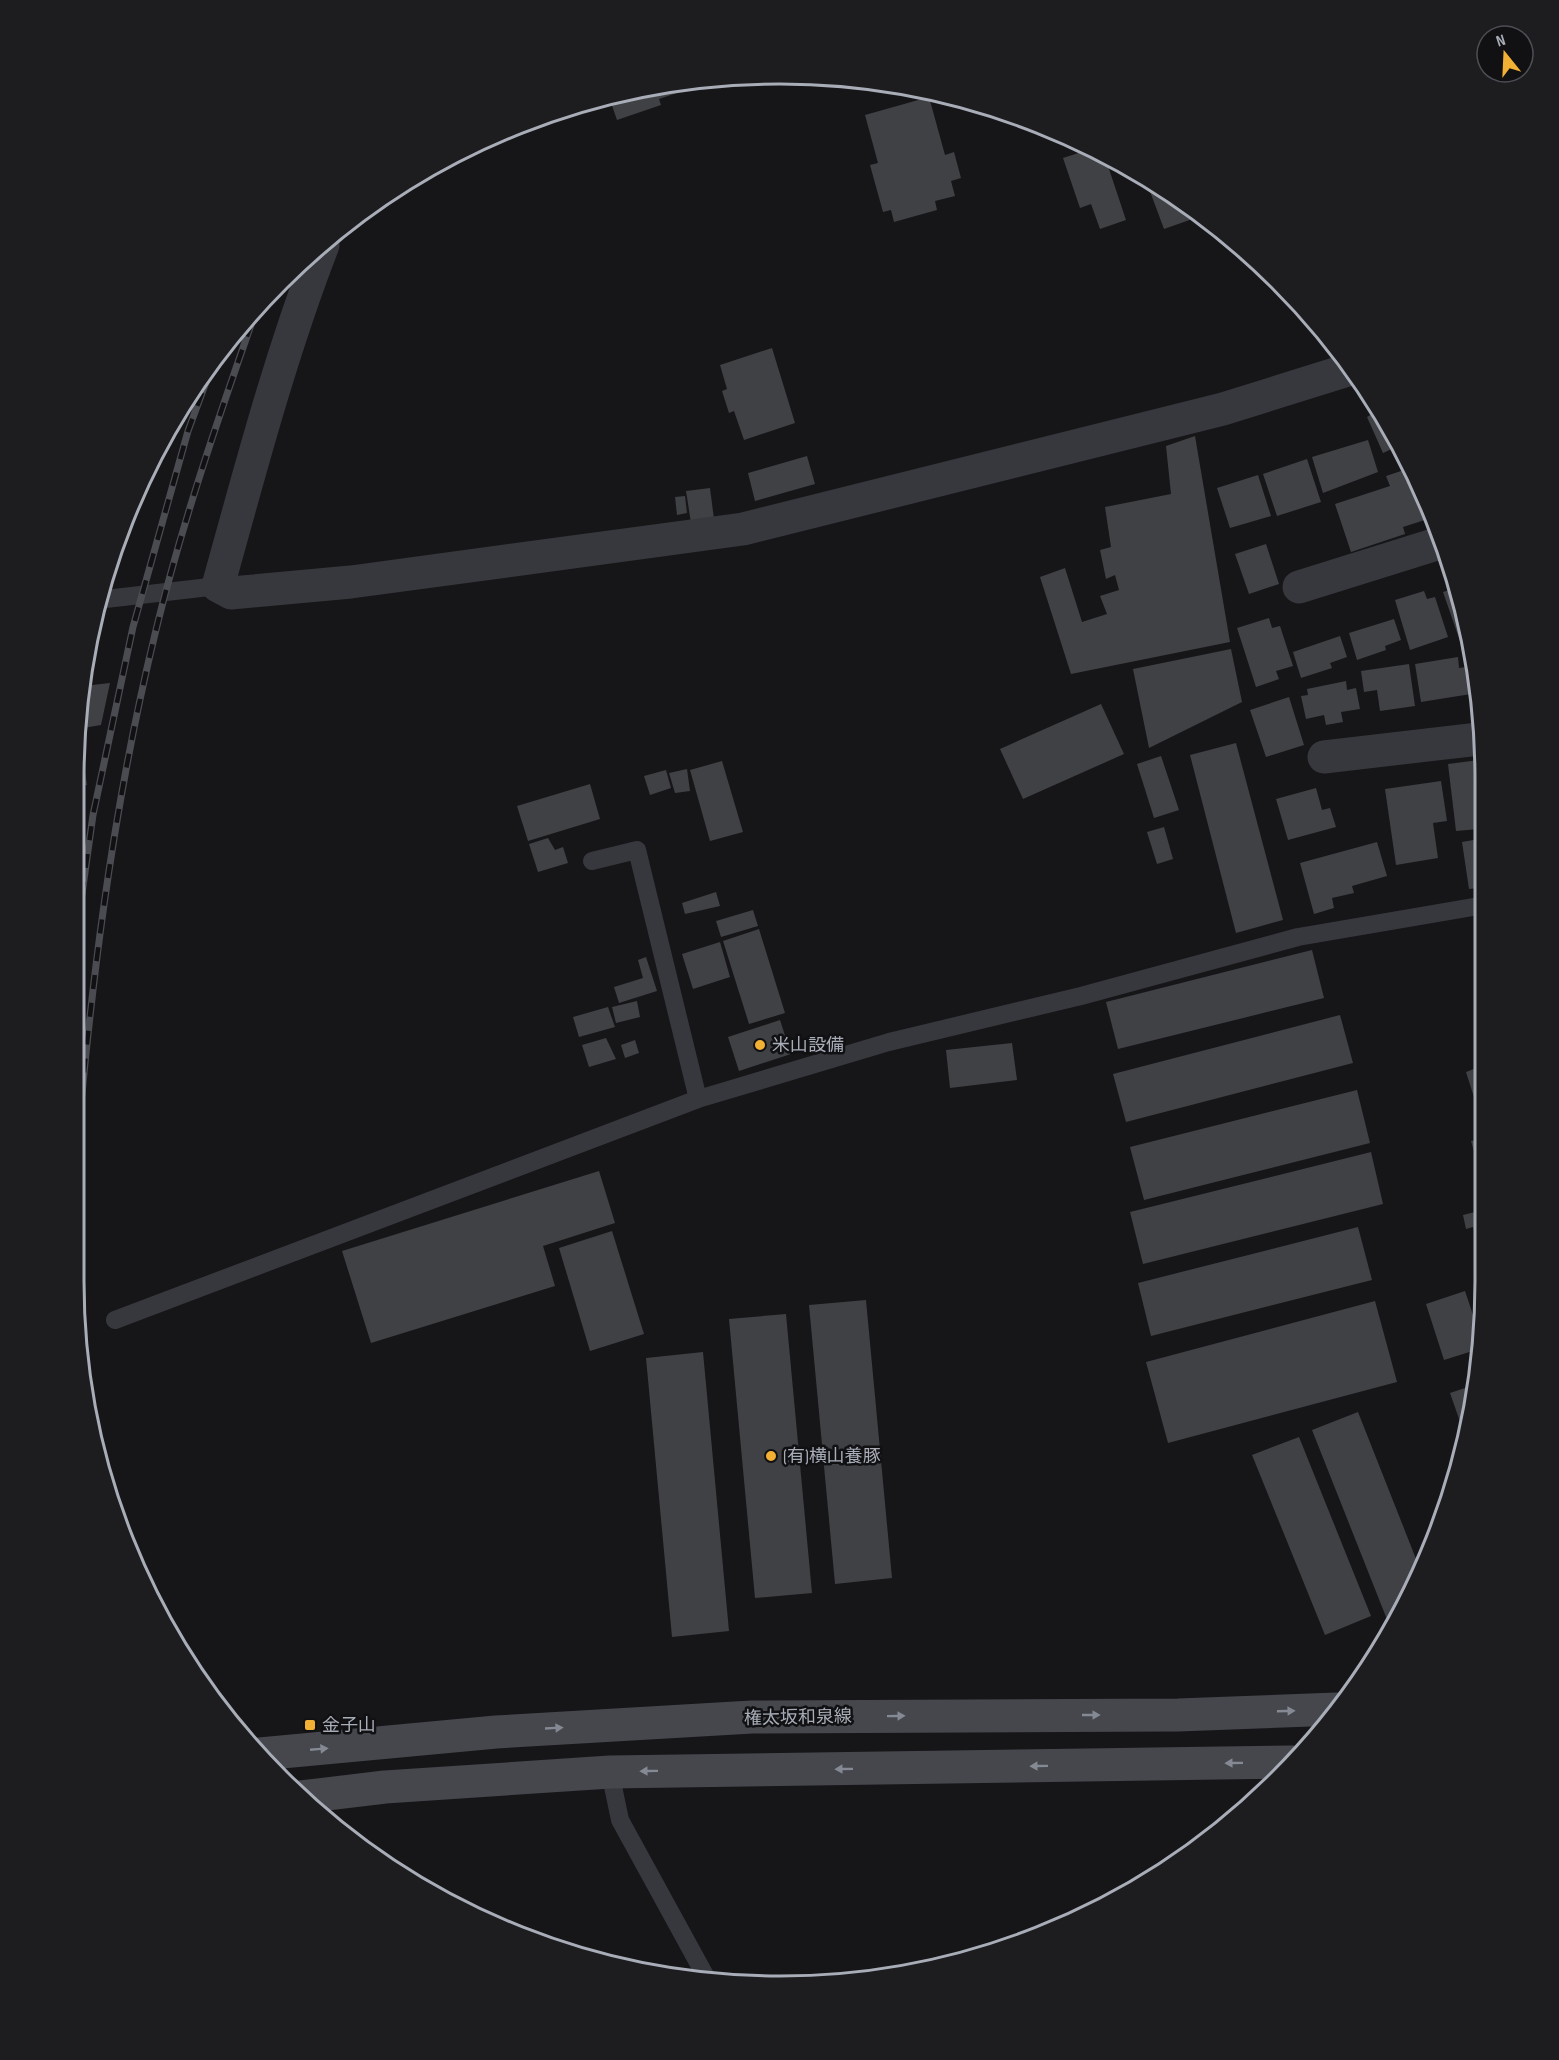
<svg xmlns="http://www.w3.org/2000/svg" width="1559" height="2060" font-family="'Sofia Sans Condensed','Noto Sans JP',sans-serif">
  <style>
    .building { fill: #404145 }
    .lines { fill: none; stroke-linecap: round; stroke-linejoin: round }
    .lane { stroke: #37383d; stroke-width: 18 }
    .street { stroke: #37383d; stroke-width: 33 }
    .secondary { stroke: #45474d; stroke-width: 33 }
    .rail-casing { stroke: #4a4c52; stroke-width: 7 }
    .rail { stroke: #111113; stroke-width: 4.5; stroke-dasharray: 14; stroke-linecap: butt }
    .oneway { fill: #858993 }
    .poi-dot { fill: #f2b134; stroke: #111113; stroke-width: 2 }
    .labels { text-anchor: middle; stroke-width: 5; stroke-linejoin: round; paint-order: stroke }
    .poi-label { font-size: 18px; fill: #a8adb8; stroke: #111113; text-anchor: start }
    .street-label { font-size: 18px; fill: #a8adb8; stroke: #111113 }
    .rim { fill: none; stroke: #a8adb8; stroke-width: 3 }
  </style>
  <rect width="100%" height="100%" fill="#161618"/>
  <g class="building">
    <path d="M 713,81 L 659,99 L 661,105 L 617,120 L 609,97 L 641,87 Z"/>
    <path d="M 929,97 L 945,155 L 954,152 L 961,178 L 951,181 L 955,196 L 935,201 L 937,210 L 894,222 L 891,210 L 883,212 L 870,165 L 878,163 L 865,115 Z"/>
    <path d="M 1091,149 L 1105,157 L 1126,220 L 1100,229 L 1091,204 L 1080,208 L 1063,158 Z"/>
    <path d="M 1145,178 L 1171,192 L 1201,216 L 1164,229 Z"/>
    <path d="M 772,348 L 795,423 L 744,440 L 734,411 L 729,413 L 722,391 L 727,389 L 720,365 Z"/>
    <path d="M 1372,399 L 1396,447 L 1383,453 L 1367,417 L 1372,414 L 1366,402 Z"/>
    <path d="M 1195,436 L 1230,642 L 1071,674 L 1040,577 L 1065,568 L 1082,622 L 1107,614 L 1100,596 L 1119,590 L 1115,575 L 1106,579 L 1100,550 L 1111,547 L 1105,507 L 1171,494 L 1166,446 Z"/>
    <path d="M 1368,440 L 1378,472 L 1323,493 L 1312,457 Z"/>
    <path d="M 807,456 L 815,484 L 755,501 L 748,473 Z"/>
    <path d="M 1307,459 L 1321,502 L 1277,516 L 1263,474 Z"/>
    <path d="M 1407,469 L 1431,518 L 1403,527 L 1405,534 L 1351,552 L 1335,504 L 1390,486 L 1386,476 Z"/>
    <path d="M 1258,475 L 1271,516 L 1230,528 L 1217,488 Z"/>
    <path d="M 710,488 L 714,519 L 691,523 L 686,491 Z"/>
    <path d="M 685,496 L 687,513 L 677,515 L 675,497 Z"/>
    <path d="M 1266,544 L 1279,584 L 1249,594 L 1235,554 Z"/>
    <path d="M 1456,588 L 1469,641 L 1461,644 L 1443,592 Z"/>
    <path d="M 1424,591 L 1427,599 L 1435,597 L 1448,637 L 1410,650 L 1395,600 Z"/>
    <path d="M 1269,618 L 1272,628 L 1280,626 L 1293,666 L 1276,671 L 1279,679 L 1256,687 L 1237,628 Z"/>
    <path d="M 1394,619 L 1401,640 L 1385,646 L 1386,650 L 1357,660 L 1349,633 Z"/>
    <path d="M 1340,636 L 1347,657 L 1330,663 L 1332,668 L 1301,678 L 1293,652 Z"/>
    <path d="M 1231,649 L 1242,702 L 1149,748 L 1133,669 Z"/>
    <path d="M 1458,657 L 1459,668 L 1466,667 L 1471,694 L 1421,702 L 1415,664 Z"/>
    <path d="M 1409,664 L 1415,706 L 1380,711 L 1377,690 L 1364,692 L 1361,671 Z"/>
    <path d="M 1346,681 L 1347,690 L 1356,688 L 1360,709 L 1341,712 L 1343,722 L 1326,725 L 1324,715 L 1306,719 L 1301,696 L 1308,695 L 1307,689 Z"/>
    <path d="M 110,683 L 101,725 L 77,729 L 83,686 Z"/>
    <path d="M 1289,697 L 1304,745 L 1266,757 L 1250,710 Z"/>
    <path d="M 1101,704 L 1124,754 L 1023,799 L 1000,749 Z"/>
    <path d="M 75,731 L 79,731 L 87,785 L 75,787 Z"/>
    <path d="M 1236,743 L 1283,920 L 1236,933 L 1190,755 Z"/>
    <path d="M 1161,756 L 1179,810 L 1154,818 L 1137,764 Z"/>
    <path d="M 1479,760 L 1479,829 L 1456,831 L 1448,764 Z"/>
    <path d="M 722,761 L 743,832 L 710,841 L 690,770 Z"/>
    <path d="M 687,769 L 690,791 L 675,793 L 669,773 Z"/>
    <path d="M 666,770 L 671,788 L 650,795 L 644,776 Z"/>
    <path d="M 1441,781 L 1447,821 L 1433,823 L 1438,858 L 1396,865 L 1385,789 Z"/>
    <path d="M 590,784 L 600,819 L 528,841 L 517,806 Z"/>
    <path d="M 1316,788 L 1322,810 L 1330,808 L 1336,827 L 1288,840 L 1276,799 Z"/>
    <path d="M 1164,827 L 1173,859 L 1157,864 L 1147,832 Z"/>
    <path d="M 548,838 L 555,850 L 563,847 L 568,863 L 538,872 L 529,844 Z"/>
    <path d="M 1479,839 L 1479,888 L 1469,889 L 1462,842 Z"/>
    <path d="M 1377,842 L 1387,876 L 1352,886 L 1354,893 L 1332,898 L 1334,908 L 1314,914 L 1300,863 Z"/>
    <path d="M 716,892 L 720,906 L 685,914 L 682,903 Z"/>
    <path d="M 753,910 L 758,926 L 721,937 L 716,921 Z"/>
    <path d="M 759,929 L 785,1013 L 749,1024 L 723,941 Z"/>
    <path d="M 720,942 L 730,977 L 693,989 L 682,954 Z"/>
    <path d="M 1312,950 L 1324,998 L 1118,1049 L 1106,1002 Z"/>
    <path d="M 646,957 L 657,991 L 619,1003 L 614,987 L 643,978 L 638,960 Z"/>
    <path d="M 637,1001 L 640,1017 L 616,1023 L 612,1007 Z"/>
    <path d="M 608,1007 L 615,1027 L 579,1037 L 573,1017 Z"/>
    <path d="M 1340,1015 L 1353,1063 L 1126,1122 L 1113,1074 Z"/>
    <path d="M 780,1020 L 791,1054 L 739,1071 L 728,1037 Z"/>
    <path d="M 606,1038 L 616,1059 L 589,1067 L 582,1045 Z"/>
    <path d="M 635,1040 L 639,1053 L 625,1058 L 621,1045 Z"/>
    <path d="M 1012,1043 L 1017,1080 L 950,1088 L 946,1050 Z"/>
    <path d="M 1479,1067 L 1479,1113 L 1466,1072 Z"/>
    <path d="M 1357,1090 L 1370,1143 L 1144,1200 L 1130,1147 Z"/>
    <path d="M 1479,1139 L 1479,1169 L 1471,1141 Z"/>
    <path d="M 1371,1152 L 1383,1204 L 1143,1264 L 1130,1212 Z"/>
    <path d="M 599,1171 L 615,1223 L 543,1246 L 555,1286 L 371,1343 L 342,1251 Z"/>
    <path d="M 1479,1211 L 1479,1246 L 1473,1227 L 1466,1229 L 1463,1215 Z"/>
    <path d="M 1358,1227 L 1372,1280 L 1151,1336 L 1138,1283 Z"/>
    <path d="M 612,1231 L 644,1334 L 590,1351 L 559,1248 Z"/>
    <path d="M 1465,1291 L 1479,1333 L 1479,1349 L 1444,1360 L 1426,1304 Z"/>
    <path d="M 1479,1298 L 1479,1318 L 1473,1300 Z"/>
    <path d="M 866,1300 L 892,1578 L 835,1584 L 809,1305 Z"/>
    <path d="M 1375,1301 L 1397,1382 L 1168,1443 L 1146,1362 Z"/>
    <path d="M 786,1314 L 812,1593 L 755,1598 L 729,1319 Z"/>
    <path d="M 703,1352 L 729,1631 L 672,1637 L 646,1358 Z"/>
    <path d="M 1477,1384 L 1465,1436 L 1450,1393 Z"/>
    <path d="M 1358,1412 L 1420,1569 L 1392,1632 L 1312,1430 Z"/>
    <path d="M 1299,1437 L 1371,1616 L 1325,1635 L 1252,1455 Z"/>
  </g>
  <g class="lines">
    <g class="lane">
      <path d="M 97,600 L 218,586"/>
      <path d="M 592,861 L 637,850 L 698,1099"/>
      <path d="M 115,1320 L 698,1099 L 889,1042 L 1081,996 L 1298,937 L 1479,906"/>
      <path d="M 610,1772 L 620,1820 L 706,1977"/>
    </g>
    <g class="street">
      <path d="M 323,245 C 280,356 250,471 218,586 L 231,593 L 351,582 L 743,529 L 1223,409 L 1351,369"/>
      <path d="M 1299,587 L 1443,542"/>
      <path d="M 1324,757 L 1479,739"/>
    </g>
    <g class="secondary">
      <path d="M 260,1754 L 496,1732 L 752,1717 L 1178,1715 L 1337,1709"/>
      <path d="M 301,1797 L 385,1787 L 610,1772 L 1292,1762"/>
    </g>
    <g class="rail-casing">
      <g id="rail">
        <path d="M 74,951 L 93,815 L 133,627 L 188,431 L 216,355"/>
        <path d="M 74,1184 C 89,999 111,815 155,634 C 182,522 220,413 258,305"/>
      </g>
    </g>
    <use href="#rail" class="rail"/>
  </g>
  <defs><path id="oneway-solid" d="M-6-.8H1V-3.2L6.5 0L1 3.2V.8H-6Z" transform="scale(1.5)"/></defs>
  <g class="oneway">
    <use href="#oneway-solid" transform="translate(1286 1711) rotate(-2)"/>
    <use href="#oneway-solid" transform="translate(1091 1715)"/>
    <use href="#oneway-solid" transform="translate(896 1716) rotate(-1)"/>
    <use href="#oneway-solid" transform="translate(554 1728) rotate(-3)"/>
    <use href="#oneway-solid" transform="translate(319 1749) rotate(-5)"/>
    <use href="#oneway-solid" transform="translate(1234 1763) rotate(179)"/>
    <use href="#oneway-solid" transform="translate(1039 1766) rotate(179)"/>
    <use href="#oneway-solid" transform="translate(844 1769) rotate(179)"/>
    <use href="#oneway-solid" transform="translate(649 1771) rotate(179)"/>
  </g>
  <g class="poi-dot">
    <circle cx="760" cy="1045" r="6"/>
    <circle cx="771" cy="1456" r="6"/>
    <rect x="304" y="1719" width="12" height="12" rx="3"/>
  </g>
  <g class="labels">
    <g class="poi-label">
      <text x="772" y="1051">米山設備</text>
      <text x="783" y="1462">(有)横山養豚</text>
      <text x="322" y="1731">金子山</text>
    </g>
    <g class="street-label">
      <text transform="translate(798 1717) rotate(-1)" y="6">権太坂和泉線</text>
    </g>
  </g>
  <path d="M0 0H1559V2060H0ZM779 84H780A695 695 0 0 1 1475 779V1281A695 695 0 0 1 780 1976H779A695 695 0 0 1 84 1281V779A695 695 0 0 1 779 84Z" fill="#1d1d20" fill-rule="evenodd"/>
  <path class="rim" d="M779 84H780A695 695 0 0 1 1475 779V1281A695 695 0 0 1 780 1976H779A695 695 0 0 1 84 1281V779A695 695 0 0 1 779 84Z"/>
  <g transform="translate(1505 54) rotate(342)"><circle r="28" fill="#111113" stroke="#4d4f55" stroke-width="1.5"/>
  <path d="M0-4.5L10 22L0 15L-10 22Z" fill="#f2b134"/>
  <text y="-9" font-size="16" font-weight="bold" text-anchor="middle" fill="#a8adb8">N</text>
  </g>
</svg>
